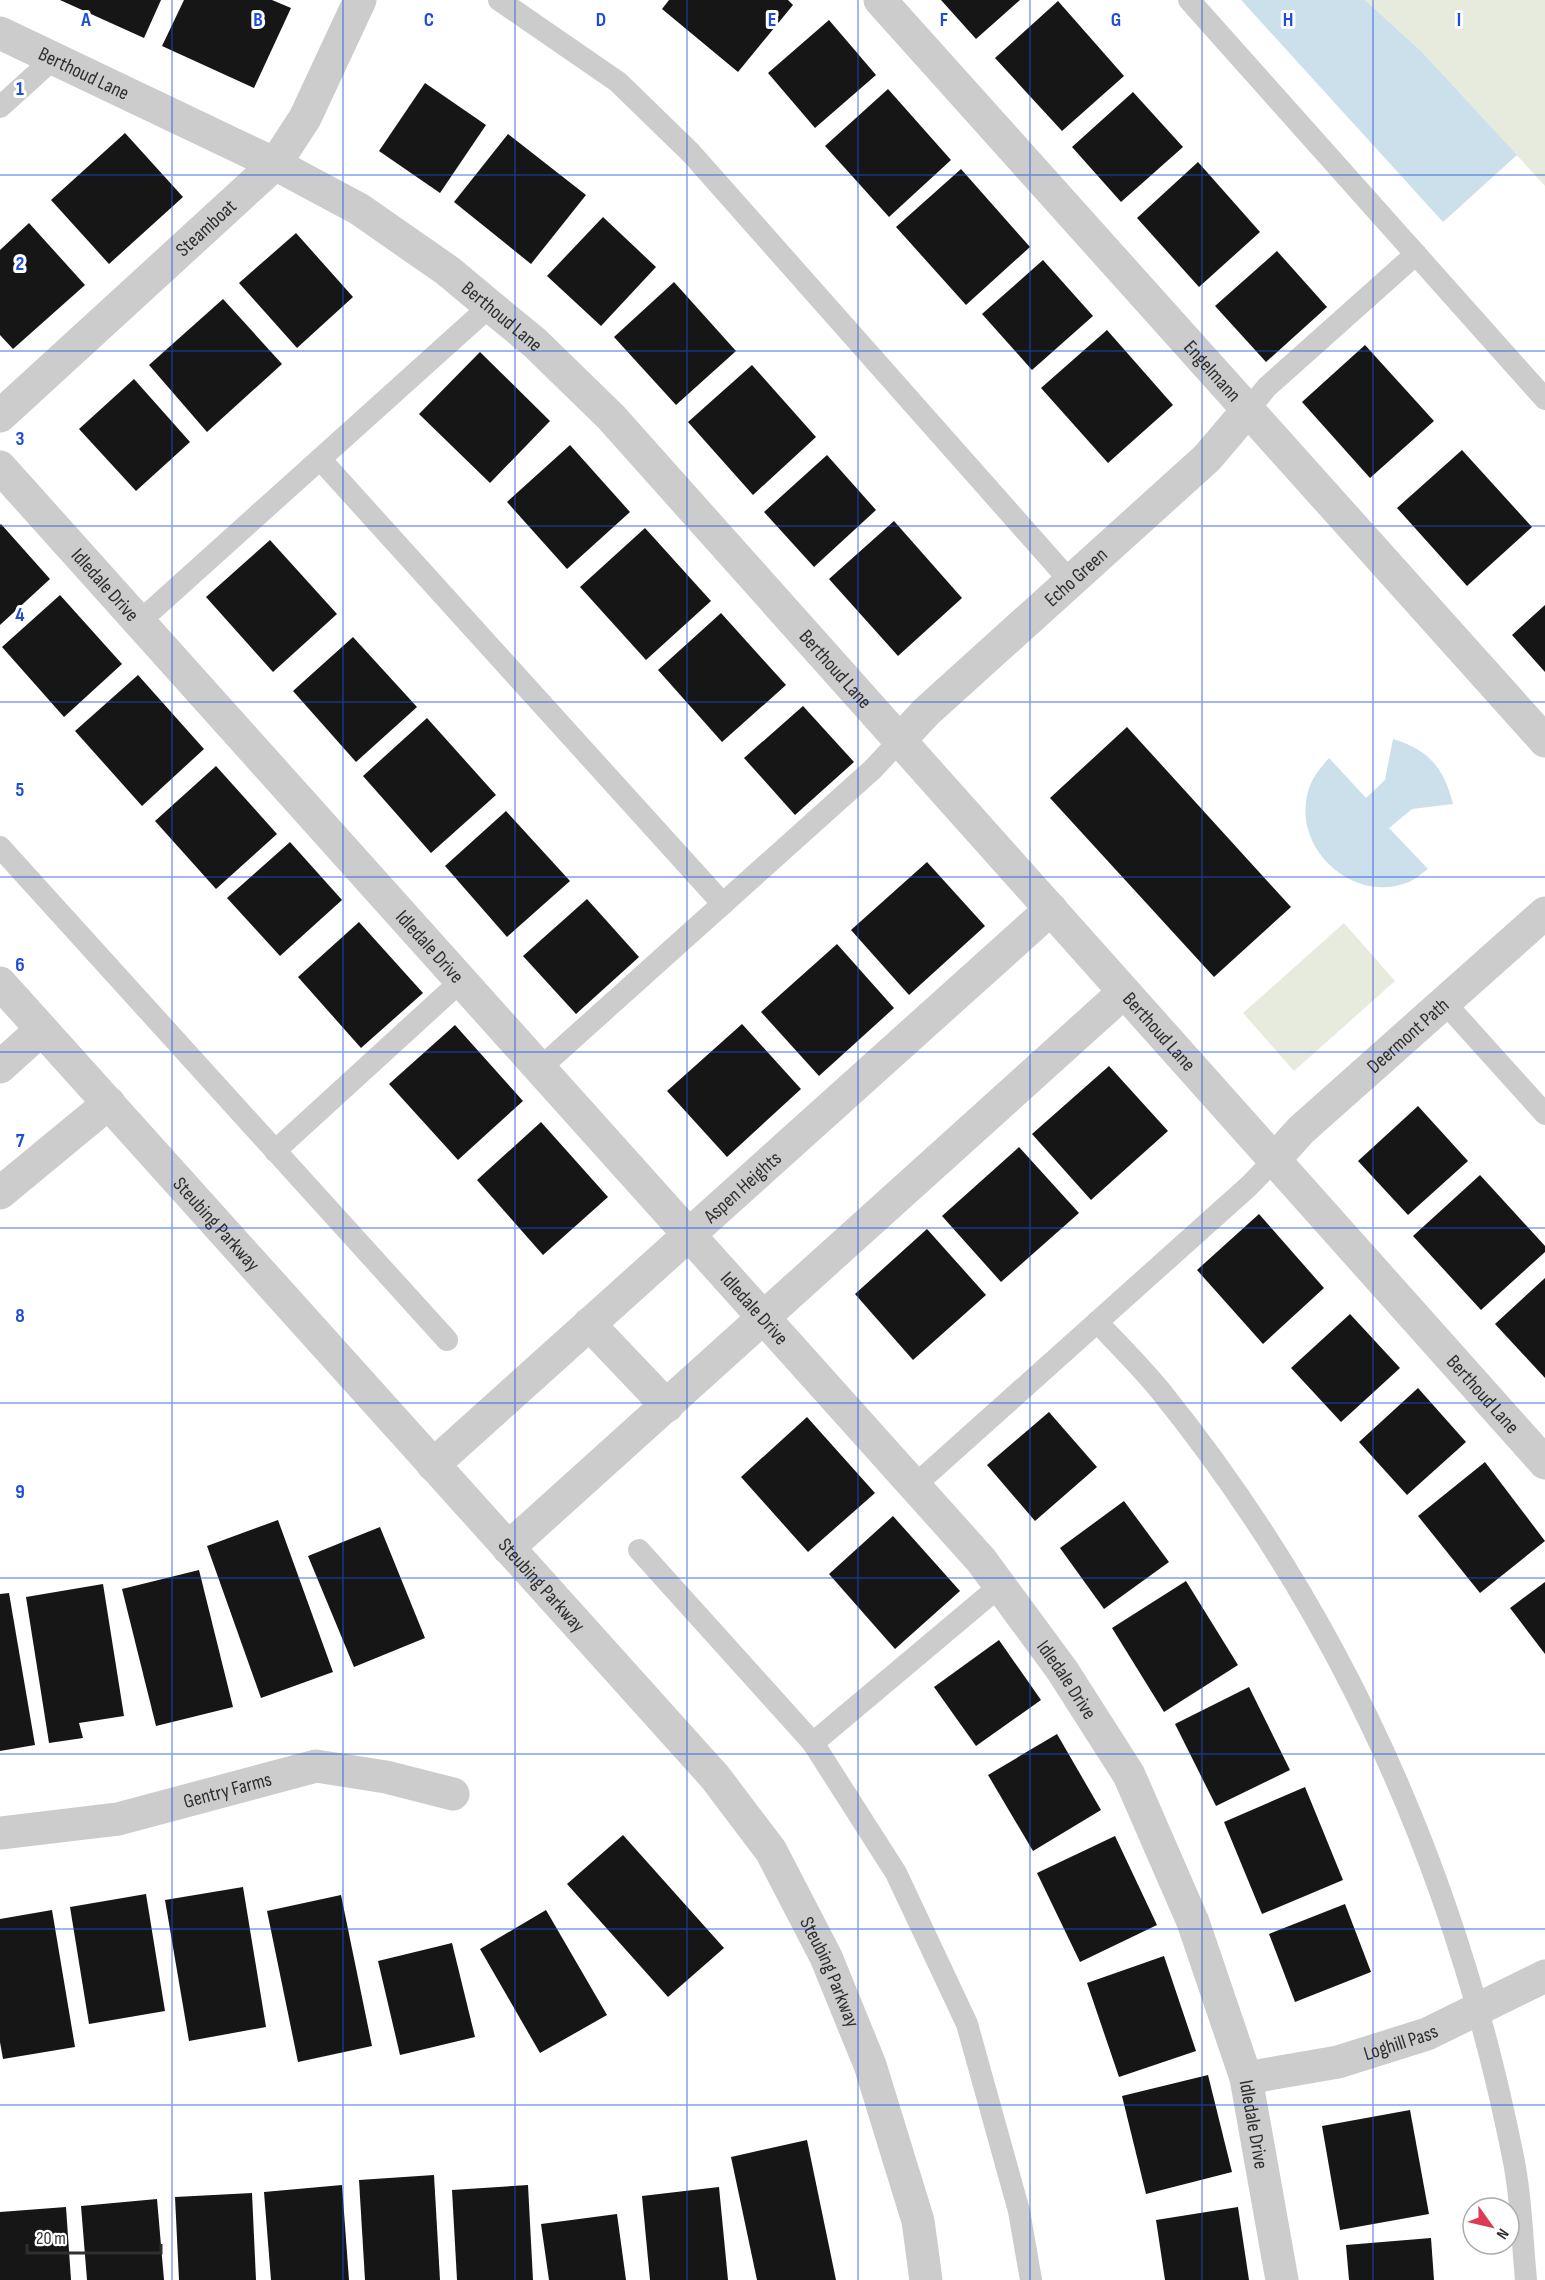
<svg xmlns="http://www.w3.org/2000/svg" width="1545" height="2280" font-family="'Sofia Sans Condensed',sans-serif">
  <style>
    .green { fill: #e6ebde }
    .water { fill: #cbe0ea }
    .building { fill: #161616 }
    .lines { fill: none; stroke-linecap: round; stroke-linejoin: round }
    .service { stroke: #ccc; stroke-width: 22 }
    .minor { stroke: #ccc; stroke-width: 33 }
    .tertiary { stroke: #ccc; stroke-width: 33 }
    .grid { fill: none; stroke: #1d4ed8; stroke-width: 1.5; stroke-opacity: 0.55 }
    .labels { text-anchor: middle; stroke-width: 6; stroke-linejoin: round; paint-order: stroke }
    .street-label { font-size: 20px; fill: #2f2f2f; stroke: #fff }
    .grid-label { font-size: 20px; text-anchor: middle; font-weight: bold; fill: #1d4ed8; stroke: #fff; stroke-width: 6; stroke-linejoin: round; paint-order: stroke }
  </style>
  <rect width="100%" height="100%" fill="#fff"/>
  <g class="green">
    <path d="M 1365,0 L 1545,0 L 1545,186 L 1421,51 Z"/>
    <path d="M 1344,923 L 1395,981 L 1294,1071 L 1243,1013 Z"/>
  </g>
  <g class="water">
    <path d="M 1241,0 L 1365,0 L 1421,51 L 1517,155 L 1443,222 Z"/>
    <path d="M 1393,739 C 1429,750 1444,768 1453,804 L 1412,809 L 1389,828 L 1428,869 C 1422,873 1416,879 1409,882 C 1354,905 1292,849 1308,792 C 1311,779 1320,768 1329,758 L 1366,798 L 1385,780 Z"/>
  </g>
  <g class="building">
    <path d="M 60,0 L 161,0 L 144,38 Z"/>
    <path d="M 184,0 L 272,0 L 291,8 L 254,88 L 162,46 Z"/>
    <path d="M 669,0 L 788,0 L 793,5 L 738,72 L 662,9 Z"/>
    <path d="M 941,0 L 1020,0 L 976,39 Z"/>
    <path d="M 1058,1 L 1124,76 L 1062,131 L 995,58 Z"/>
    <path d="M 829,20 L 876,75 L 815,128 L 768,73 Z"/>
    <path d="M 425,83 L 486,125 L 440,193 L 379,151 Z"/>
    <path d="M 888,89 L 951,160 L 889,217 L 825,146 Z"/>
    <path d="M 1133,92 L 1183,147 L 1121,202 L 1072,147 Z"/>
    <path d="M 125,133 L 183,197 L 109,264 L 51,200 Z"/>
    <path d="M 508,134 L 586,195 L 531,264 L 454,202 Z"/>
    <path d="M 1198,162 L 1260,232 L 1199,287 L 1137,218 Z"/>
    <path d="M 961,169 L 1030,247 L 966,305 L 896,227 Z"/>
    <path d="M 603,217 L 656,267 L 601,326 L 547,276 Z"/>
    <path d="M 29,223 L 85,285 L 13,349 L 0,335 L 0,250 Z"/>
    <path d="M 296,233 L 353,297 L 297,348 L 239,283 Z"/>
    <path d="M 1277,251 L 1327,307 L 1266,362 L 1215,306 Z"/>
    <path d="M 1043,260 L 1093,316 L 1032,370 L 982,314 Z"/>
    <path d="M 674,282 L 736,351 L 676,405 L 614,337 Z"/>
    <path d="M 223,299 L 282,364 L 207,432 L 149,365 Z"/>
    <path d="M 1107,330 L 1173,405 L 1108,463 L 1041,388 Z"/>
    <path d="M 1365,345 L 1434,421 L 1370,478 L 1302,402 Z"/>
    <path d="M 480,352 L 550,421 L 490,483 L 419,414 Z"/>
    <path d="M 752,365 L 816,437 L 753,495 L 688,422 Z"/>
    <path d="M 134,379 L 190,442 L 136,491 L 79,429 Z"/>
    <path d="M 570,445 L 630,512 L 567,569 L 507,502 Z"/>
    <path d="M 1462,450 L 1532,527 L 1467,586 L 1397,508 Z"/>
    <path d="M 827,455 L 876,510 L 814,567 L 764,512 Z"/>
    <path d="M 894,521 L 962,598 L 898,656 L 829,579 Z"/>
    <path d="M 1,524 L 50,579 L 0,625 L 0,525 Z"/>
    <path d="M 645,528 L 711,601 L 646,660 L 580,587 Z"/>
    <path d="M 270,540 L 337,614 L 273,672 L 206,597 Z"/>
    <path d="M 60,595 L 122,664 L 64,717 L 2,647 Z"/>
    <path d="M 1545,605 L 1545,672 L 1512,635 Z"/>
    <path d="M 721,613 L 786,685 L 722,742 L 658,670 Z"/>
    <path d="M 353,637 L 417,707 L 356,762 L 293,691 Z"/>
    <path d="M 138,675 L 204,749 L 142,806 L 75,731 Z"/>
    <path d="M 803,706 L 854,762 L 795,815 L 744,758 Z"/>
    <path d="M 427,718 L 496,795 L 431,853 L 363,776 Z"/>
    <path d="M 1127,727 L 1291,907 L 1214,977 L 1050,798 Z"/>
    <path d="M 216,766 L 277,834 L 216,889 L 155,821 Z"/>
    <path d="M 506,811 L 570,881 L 507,937 L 445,866 Z"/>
    <path d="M 290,842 L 342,900 L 280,956 L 227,898 Z"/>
    <path d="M 927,862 L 985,926 L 909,995 L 851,930 Z"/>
    <path d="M 587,899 L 639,957 L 576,1014 L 523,956 Z"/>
    <path d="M 359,922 L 423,993 L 361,1048 L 298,977 Z"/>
    <path d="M 837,944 L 894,1008 L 819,1076 L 761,1012 Z"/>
    <path d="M 742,1024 L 801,1089 L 727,1157 L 667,1091 Z"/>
    <path d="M 455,1025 L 523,1101 L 458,1160 L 389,1084 Z"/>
    <path d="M 1109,1066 L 1168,1131 L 1091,1200 L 1032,1134 Z"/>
    <path d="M 1418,1106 L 1468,1161 L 1408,1215 L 1358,1161 Z"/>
    <path d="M 541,1122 L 608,1197 L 543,1255 L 477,1180 Z"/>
    <path d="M 1019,1147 L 1079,1213 L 1001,1282 L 942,1216 Z"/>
    <path d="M 1480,1175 L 1545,1246 L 1545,1252 L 1481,1310 L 1413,1236 Z"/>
    <path d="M 1259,1214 L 1324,1288 L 1263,1344 L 1197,1270 Z"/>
    <path d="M 927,1229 L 986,1295 L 913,1360 L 855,1294 Z"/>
    <path d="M 1545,1278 L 1545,1378 L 1495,1324 Z"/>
    <path d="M 1350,1314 L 1400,1368 L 1341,1422 L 1291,1368 Z"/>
    <path d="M 1418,1388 L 1466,1442 L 1407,1495 L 1359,1442 Z"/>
    <path d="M 1049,1412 L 1097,1467 L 1035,1521 L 987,1465 Z"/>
    <path d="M 807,1417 L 875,1493 L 808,1552 L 741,1477 Z"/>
    <path d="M 1485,1462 L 1545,1541 L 1480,1593 L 1418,1516 Z"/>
    <path d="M 1124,1501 L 1169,1562 L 1104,1609 L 1060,1548 Z"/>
    <path d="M 893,1516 L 960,1591 L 895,1649 L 829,1574 Z"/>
    <path d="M 278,1520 L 333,1672 L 261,1698 L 207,1546 Z"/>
    <path d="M 380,1527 L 425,1638 L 354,1667 L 308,1556 Z"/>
    <path d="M 199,1570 L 233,1707 L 156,1726 L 122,1589 Z"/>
    <path d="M 1186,1581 L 1238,1665 L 1164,1712 L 1112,1628 Z"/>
    <path d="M 1545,1582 L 1545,1654 L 1510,1608 Z"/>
    <path d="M 103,1584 L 124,1716 L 79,1723 L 83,1738 L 49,1743 L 26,1597 Z"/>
    <path d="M 9,1593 L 35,1745 L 0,1751 L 0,1594 Z"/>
    <path d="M 999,1640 L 1041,1700 L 976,1746 L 934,1687 Z"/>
    <path d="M 1249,1687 L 1290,1770 L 1216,1806 L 1175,1724 Z"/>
    <path d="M 1057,1734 L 1101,1810 L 1033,1851 L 988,1775 Z"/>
    <path d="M 1305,1787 L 1343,1880 L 1262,1914 L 1224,1822 Z"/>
    <path d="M 623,1835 L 724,1948 L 668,1997 L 567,1884 Z"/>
    <path d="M 1115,1836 L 1157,1925 L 1080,1962 L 1037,1873 Z"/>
    <path d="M 243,1887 L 266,2027 L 189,2041 L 165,1900 Z"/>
    <path d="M 146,1894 L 165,2011 L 89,2024 L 70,1907 Z"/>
    <path d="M 341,1895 L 372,2046 L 298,2062 L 267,1911 Z"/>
    <path d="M 1345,1904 L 1371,1972 L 1295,2002 L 1269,1934 Z"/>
    <path d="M 52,1910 L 75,2047 L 3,2059 L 0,2042 L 0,1919 Z"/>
    <path d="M 546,1910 L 607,2015 L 540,2053 L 480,1949 Z"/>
    <path d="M 452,1943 L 475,2037 L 400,2055 L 378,1961 Z"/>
    <path d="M 1164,1956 L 1196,2051 L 1119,2077 L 1087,1983 Z"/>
    <path d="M 1208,2075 L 1232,2172 L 1146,2194 L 1122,2096 Z"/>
    <path d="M 1410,2110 L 1429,2214 L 1340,2230 L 1322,2126 Z"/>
    <path d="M 807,2140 L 836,2280 L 757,2280 L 731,2157 Z"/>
    <path d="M 434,2175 L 440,2280 L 365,2280 L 359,2180 Z"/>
    <path d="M 342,2185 L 349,2280 L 271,2280 L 264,2192 Z"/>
    <path d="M 528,2185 L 533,2280 L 457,2280 L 452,2190 Z"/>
    <path d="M 719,2187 L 728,2280 L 650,2280 L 642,2196 Z"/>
    <path d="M 252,2193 L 256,2280 L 179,2280 L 175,2197 Z"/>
    <path d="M 157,2199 L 164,2280 L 87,2280 L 81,2206 Z"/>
    <path d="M 66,2207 L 71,2280 L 0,2280 L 0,2212 Z"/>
    <path d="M 1238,2207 L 1249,2280 L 1165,2280 L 1156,2220 Z"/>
    <path d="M 617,2214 L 626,2280 L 549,2280 L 541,2224 Z"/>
    <path d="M 1431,2238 L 1434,2280 L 1349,2280 L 1346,2245 Z"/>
  </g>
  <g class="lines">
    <g class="service">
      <path d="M 499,0 L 618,82 L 691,153 L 1071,582"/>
      <path d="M 1189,0 L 1545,399"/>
      <path d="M 0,107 L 53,59"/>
      <path d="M 1247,411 L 1267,387 L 1416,254"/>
      <path d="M 320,459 L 723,904"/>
      <path d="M 139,622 L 490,306"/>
      <path d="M 0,847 L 447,1340"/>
      <path d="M 1445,1003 L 1545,1114"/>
      <path d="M 540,1068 L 873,769 L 900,740"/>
      <path d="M 275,1151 L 461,981"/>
      <path d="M 1097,1322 C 1118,1344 1140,1366 1159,1389 C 1341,1614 1455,1869 1512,2152 C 1521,2193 1522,2238 1526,2280"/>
      <path d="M 914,1486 L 1249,1186 L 1274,1160"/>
      <path d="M 639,1550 L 813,1743 L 896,1873 L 967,2024 L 1019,2211 L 1031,2280"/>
      <path d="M 813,1743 L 1001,1585"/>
    </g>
    <g class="minor">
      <path id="s1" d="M 880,0 L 1545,741"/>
      <path id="s2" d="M 0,33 L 275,164 L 359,209 L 448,271 L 490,306 L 535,343 L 611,417 L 1545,1463"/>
      <path id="s3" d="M 0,416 L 275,164 L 305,118 L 360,0"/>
      <path id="s4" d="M 0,467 L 981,1560 L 1062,1670 L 1129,1775 L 1193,1922 L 1246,2078 L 1282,2280"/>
      <path id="s5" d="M 900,740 L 926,712 L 1207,458 L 1247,411"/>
      <path d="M 0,1067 L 41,1030"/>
      <path id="s6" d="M 1274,1160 L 1301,1130 L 1545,913"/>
      <path d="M 0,1193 L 109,1103"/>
      <path d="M 589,1324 L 667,1406"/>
      <path id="s7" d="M 433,1465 L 1051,909"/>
      <path d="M 508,1548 L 1124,992"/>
      <path id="s8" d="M 0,1833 L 118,1819 L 316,1766 L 386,1777 L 453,1794"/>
      <path id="s9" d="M 1246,2078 L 1338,2062 L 1427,2034 L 1545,1976"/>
    </g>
    <path class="tertiary" id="s10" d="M 0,983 L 715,1777 L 771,1851 L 826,1957 L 870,2065 L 918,2221 L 926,2280"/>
  </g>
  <path class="grid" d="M 172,0 L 172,2280M 343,0 L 343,2280M 515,0 L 515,2280M 687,0 L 687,2280M 858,0 L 858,2280M 1030,0 L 1030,2280M 1202,0 L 1202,2280M 1373,0 L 1373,2280M 0,175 L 1545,175M 0,351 L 1545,351M 0,526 L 1545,526M 0,702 L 1545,702M 0,877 L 1545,877M 0,1052 L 1545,1052M 0,1228 L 1545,1228M 0,1403 L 1545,1403M 0,1578 L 1545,1578M 0,1754 L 1545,1754M 0,1929 L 1545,1929M 0,2105 L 1545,2105"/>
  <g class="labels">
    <g class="street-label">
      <text dy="7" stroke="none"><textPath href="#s2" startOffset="93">Berthoud Lane</textPath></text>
      <text dy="7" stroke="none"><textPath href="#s3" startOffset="279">Steamboat</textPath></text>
      <text dy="7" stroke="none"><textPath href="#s2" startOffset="579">Berthoud Lane</textPath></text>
      <text dy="7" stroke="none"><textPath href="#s1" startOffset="498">Engelmann</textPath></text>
      <text dy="7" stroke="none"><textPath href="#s5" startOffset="240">Echo Green</textPath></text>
      <text dy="7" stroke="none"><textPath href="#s4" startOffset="158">Idledale Drive</textPath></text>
      <text dy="7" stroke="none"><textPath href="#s2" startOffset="1065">Berthoud Lane</textPath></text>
      <text dy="7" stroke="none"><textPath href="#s4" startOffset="644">Idledale Drive</textPath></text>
      <text dy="7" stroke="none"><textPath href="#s2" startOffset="1551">Berthoud Lane</textPath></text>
      <text dy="7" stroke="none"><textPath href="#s6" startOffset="183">Deermont Path</textPath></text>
      <text dy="7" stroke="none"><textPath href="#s7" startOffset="416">Aspen Heights</textPath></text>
      <text dy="7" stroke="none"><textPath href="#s10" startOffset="324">Steubing Parkway</textPath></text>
      <text dy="7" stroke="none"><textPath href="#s4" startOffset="1130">Idledale Drive</textPath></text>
      <text dy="7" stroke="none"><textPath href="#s2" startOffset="2037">Berthoud Lane</textPath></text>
      <text dy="7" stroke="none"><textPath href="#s10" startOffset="810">Steubing Parkway</textPath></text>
      <text dy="7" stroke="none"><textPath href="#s4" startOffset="1616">Idledale Drive</textPath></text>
      <text dy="7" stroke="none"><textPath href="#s8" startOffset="232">Gentry Farms</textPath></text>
      <text dy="7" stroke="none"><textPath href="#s10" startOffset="1296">Steubing Parkway</textPath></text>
      <text dy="7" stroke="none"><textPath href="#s9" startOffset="159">Loghill Pass</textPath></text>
      <text dy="7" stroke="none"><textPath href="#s4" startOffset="2102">Idledale Drive</textPath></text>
    </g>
  </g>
  <g class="grid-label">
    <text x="86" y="26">A</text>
    <text x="258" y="26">B</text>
    <text x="429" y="26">C</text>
    <text x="601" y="26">D</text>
    <text x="772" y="26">E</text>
    <text x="944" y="26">F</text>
    <text x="1116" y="26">G</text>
    <text x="1288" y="26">H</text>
    <text x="1459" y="26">I</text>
    <text x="20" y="95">1</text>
    <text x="20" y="270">2</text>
    <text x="20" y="445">3</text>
    <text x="20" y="621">4</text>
    <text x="20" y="796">5</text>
    <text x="20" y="971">6</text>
    <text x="20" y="1147">7</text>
    <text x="20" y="1322">8</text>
    <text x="20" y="1498">9</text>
  </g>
  <g transform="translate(1491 2226) rotate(124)"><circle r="28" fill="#ffffff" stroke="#acacac" stroke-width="1.5"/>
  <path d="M0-4.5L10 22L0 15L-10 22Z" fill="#db3c53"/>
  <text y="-9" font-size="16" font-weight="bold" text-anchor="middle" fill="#2f2f2f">N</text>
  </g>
  <path d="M27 2244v9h134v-9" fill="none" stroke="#2f2f2f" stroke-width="3"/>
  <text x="36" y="2244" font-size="18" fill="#2f2f2f" stroke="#ffffff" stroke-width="4.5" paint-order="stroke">20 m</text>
</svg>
